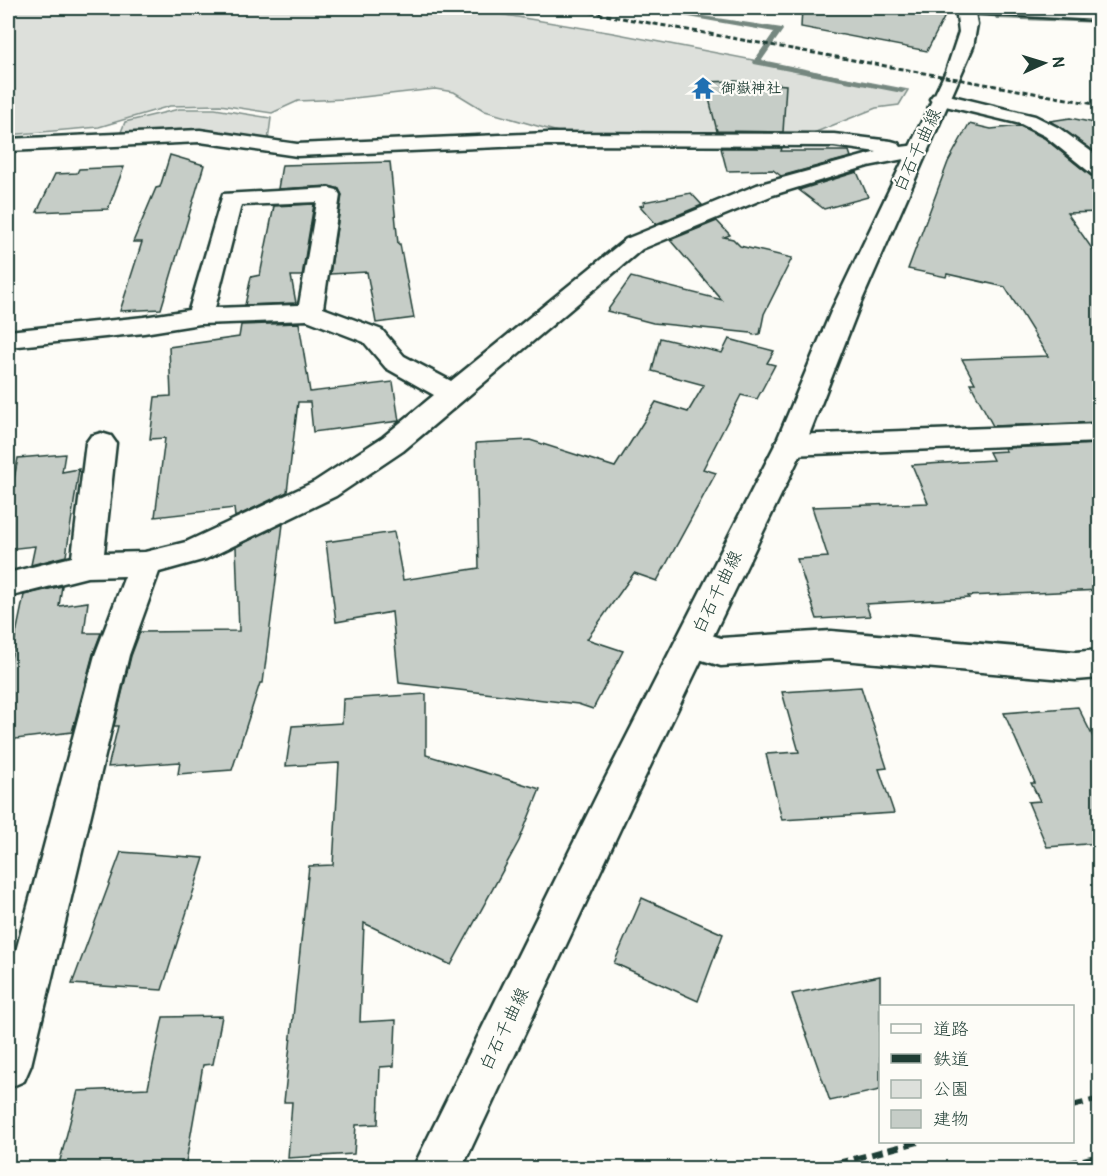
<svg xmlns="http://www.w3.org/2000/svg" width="1107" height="1176" font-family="Pangolin,'Klee One',sans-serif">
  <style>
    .green { fill: #dde0db; stroke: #7e8e88; stroke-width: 1.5 }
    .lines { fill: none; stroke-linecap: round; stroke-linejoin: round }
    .stream { fill: #75877f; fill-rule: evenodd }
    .building { fill: #c6cdc7; stroke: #1f3d34; stroke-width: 1.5 }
    .street-casing { stroke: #1f3d34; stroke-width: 5 }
    .secondary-casing { stroke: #1f3d34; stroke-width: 5 }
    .street { fill: #fdfcf7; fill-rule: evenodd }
    .secondary { fill: #fdfcf7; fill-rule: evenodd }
    .rail-far1 { stroke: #1f3d34; stroke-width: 3; stroke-dasharray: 5 3; stroke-linecap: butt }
    .rail { stroke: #1f3d34; stroke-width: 6; stroke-dasharray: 12 6; stroke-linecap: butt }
    .labels { text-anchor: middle; stroke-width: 4.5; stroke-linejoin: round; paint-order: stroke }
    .far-poi-label { font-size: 15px; font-weight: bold; fill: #1f3d34; stroke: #fdfcf7; text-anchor: start }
    .street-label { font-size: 18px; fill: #1f3d34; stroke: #fdfcf7 }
  </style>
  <rect width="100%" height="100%" fill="#fdfcf7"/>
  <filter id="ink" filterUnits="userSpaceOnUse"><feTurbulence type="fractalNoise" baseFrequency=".0167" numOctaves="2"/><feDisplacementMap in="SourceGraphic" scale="12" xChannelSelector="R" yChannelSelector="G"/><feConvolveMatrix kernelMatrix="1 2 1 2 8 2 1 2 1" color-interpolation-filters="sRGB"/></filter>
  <g filter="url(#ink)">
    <g class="green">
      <path d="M 8,8 L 463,8 L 613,33 L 908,90 L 899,105 L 876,108 L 811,134 L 565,134 L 485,111 L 454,92 L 435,89 L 345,99 L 298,101 L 272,113 L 220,105 L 170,106 L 99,127 L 8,135 Z"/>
      <path d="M 179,109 L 215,109 L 271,118 L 268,141 L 203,130 L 121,132 L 125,122 Z"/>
    </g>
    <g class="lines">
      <g class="stream">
        <path d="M 638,8 L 669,10 L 673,8 L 681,8 L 677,12 L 782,28 L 783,30 L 762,60 L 906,90 L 902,93 L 754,64 L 753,62 L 774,32 Z"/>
        <path d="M 999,15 L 1100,19 L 1100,23 L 996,19 L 995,17 Z"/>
      </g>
    </g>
    <g class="building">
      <path d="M 802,8 L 949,8 L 927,51 L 801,27 Z"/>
      <path d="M 735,81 L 786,85 L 783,132 L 717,131 L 705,82 Z"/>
      <path d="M 1070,118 L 1100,124 L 1100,155 L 1050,121 Z"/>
      <path d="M 969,124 L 991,129 L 1020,126 L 1044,138 L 1091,176 L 1100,177 L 1100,212 L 1067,213 L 1100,260 L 1100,422 L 993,426 L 970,383 L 975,383 L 962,359 L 1048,356 L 1005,287 L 947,274 L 946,277 L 908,269 L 948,162 Z"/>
      <path d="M 721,148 L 782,148 L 781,151 L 849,151 L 851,157 L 781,176 L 773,170 L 727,171 Z"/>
      <path d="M 170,155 L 204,165 L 161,309 L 120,311 L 142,242 L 133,242 L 156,188 L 160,187 Z"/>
      <path d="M 390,162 L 398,244 L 400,244 L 414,318 L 376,323 L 367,272 L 330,274 L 342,195 L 339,189 L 329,186 L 278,189 L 282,165 Z"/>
      <path d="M 124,167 L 108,209 L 37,212 L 55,174 L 77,173 L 79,169 Z"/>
      <path d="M 857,172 L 868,197 L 824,209 L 799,190 Z"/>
      <path d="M 691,193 L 702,205 L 656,224 L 640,206 L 644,205 L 643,202 Z"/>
      <path d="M 314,204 L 302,276 L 291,276 L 296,303 L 245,305 L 251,277 L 260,275 L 274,206 Z"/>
      <path d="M 717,221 L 730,235 L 724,237 L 733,239 L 740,246 L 792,258 L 764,314 L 760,334 L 753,335 L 751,333 L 653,323 L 607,311 L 631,277 L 722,300 L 670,240 Z"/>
      <path d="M 299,323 L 310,392 L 393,382 L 399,421 L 313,432 L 310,402 L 298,402 L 287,492 L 235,517 L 234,508 L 155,517 L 165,438 L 150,439 L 155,397 L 171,396 L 169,347 L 239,337 L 241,325 Z"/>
      <path d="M 660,338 L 722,353 L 729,339 L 774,351 L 767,363 L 775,365 L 757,399 L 741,395 L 703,469 L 716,473 L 657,581 L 634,573 L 587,639 L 623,651 L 593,709 L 578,704 L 399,683 L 392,612 L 336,622 L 326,542 L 394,532 L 403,580 L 479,568 L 476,443 L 530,440 L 615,467 L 656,402 L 688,412 L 704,385 L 652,371 Z"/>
      <path d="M 1100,444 L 1100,590 L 968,596 L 969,598 L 866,604 L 870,616 L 817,619 L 797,559 L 828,557 L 812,507 L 928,503 L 912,465 L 993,460 L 989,452 L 1006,451 L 1004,448 Z"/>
      <path d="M 65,454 L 62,472 L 79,469 L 66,556 L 31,565 L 35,546 L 8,549 L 8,510 L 18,458 Z"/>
      <path d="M 283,524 L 263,683 L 260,683 L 232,770 L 178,774 L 180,762 L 108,767 L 118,726 L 114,726 L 131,656 L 140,632 L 239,631 L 236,547 Z"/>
      <path d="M 62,586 L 59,606 L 88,602 L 84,633 L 101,633 L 93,654 L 72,732 L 8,740 L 8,673 L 24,595 Z"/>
      <path d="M 861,687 L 887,768 L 879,769 L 894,813 L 782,820 L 766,754 L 799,752 L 782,692 Z"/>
      <path d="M 426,694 L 426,755 L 540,789 L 519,841 L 451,965 L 364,923 L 360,1022 L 396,1020 L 394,1066 L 380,1067 L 378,1124 L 356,1125 L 354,1154 L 288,1158 L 292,1102 L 284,1102 L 309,866 L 333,865 L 339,763 L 286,766 L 292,726 L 342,723 L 343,699 Z"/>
      <path d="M 1078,707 L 1100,751 L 1100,843 L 1047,847 L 1028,802 L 1040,801 L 1031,783 L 1035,783 L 1004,713 Z"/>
      <path d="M 121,852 L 204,858 L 162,990 L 72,984 Z"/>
      <path d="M 642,898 L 723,934 L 698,1001 L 614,963 Z"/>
      <path d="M 880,976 L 880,1090 L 830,1101 L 792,994 Z"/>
      <path d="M 222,1016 L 213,1064 L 203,1065 L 185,1168 L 58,1168 L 78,1091 L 148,1088 L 163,1017 Z"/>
    </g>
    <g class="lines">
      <g class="street-casing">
        <g id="street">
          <path d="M 954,8 L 1100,10 L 1100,20 L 963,13 L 957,12 Z"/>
          <path d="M 940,93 L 1035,116 L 1059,128 L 1100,158 L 1100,175 L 1092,174 L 1045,136 L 1021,124 L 933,103 L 930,99 L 933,95 Z"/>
          <path d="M 200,130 L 297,144 L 548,133 L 834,134 L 891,141 L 898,143 L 901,147 L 917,145 L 924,147 L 928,151 L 924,155 L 868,166 L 773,195 L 642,249 L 403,451 L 336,496 L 206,559 L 159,572 L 129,655 L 31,1065 L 24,1081 L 8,1088 L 8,981 L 95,655 L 125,576 L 87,577 L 8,597 L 8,573 L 72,557 L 86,443 L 91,436 L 101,433 L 111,436 L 116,443 L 104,553 L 145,552 L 186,542 L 314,482 L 383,437 L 434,395 L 386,368 L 364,342 L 307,320 L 200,324 L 144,333 L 8,347 L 8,331 L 144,317 L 189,310 L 223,194 L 329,188 L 337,190 L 340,195 L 323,308 L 382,330 L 404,356 L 451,381 L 626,239 L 757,185 L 877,152 L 834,146 L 548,145 L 297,156 L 200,142 L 8,151 L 8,139 ZM 317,202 L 299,305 L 215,308 L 241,205 Z"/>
          <path d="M 1100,424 L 1100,442 L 790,455 L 780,452 L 775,445 L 780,438 L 790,435 Z"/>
          <path d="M 692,629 L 721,638 L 831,631 L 1076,652 L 1100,650 L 1100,678 L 1076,680 L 831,659 L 721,666 L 680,653 L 675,643 L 680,633 Z"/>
        </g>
      </g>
      <g class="secondary-casing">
        <path id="secondary" d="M 956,8 L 974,8 L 977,24 L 973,47 L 859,307 L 805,445 L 630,808 L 462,1168 L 413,1168 L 602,785 L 775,445 L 833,307 L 946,71 L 959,32 Z"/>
      </g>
      <use href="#street" class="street"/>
      <use href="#secondary" class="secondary"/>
      <path class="rail-far1" d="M 567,8 L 1100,105"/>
      <g class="rail">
        <path d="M 1072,1106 L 1100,1099"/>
        <path d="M 819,1168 L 918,1142"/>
        <path d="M 1048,1168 L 1100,1156"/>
      </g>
    </g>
  </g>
  <defs>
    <g id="temple-bare" transform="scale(1.8)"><path d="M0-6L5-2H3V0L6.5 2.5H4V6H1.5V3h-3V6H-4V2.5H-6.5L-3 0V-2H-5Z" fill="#1f6fb2" stroke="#fdfcf7" stroke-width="2.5" paint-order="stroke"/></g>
  </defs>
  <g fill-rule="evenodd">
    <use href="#temple-bare" x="703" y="88"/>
  </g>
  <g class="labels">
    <g class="far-poi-label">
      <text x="721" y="93">御嶽神社</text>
    </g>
    <g class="street-label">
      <text transform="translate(917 150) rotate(-65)" y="6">白石千曲線</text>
      <text transform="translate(717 592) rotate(-64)" y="6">白石千曲線</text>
      <text transform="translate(504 1029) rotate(-64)" y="6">白石千曲線</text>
    </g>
  </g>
  <rect width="1107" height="1176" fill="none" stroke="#fdfcf7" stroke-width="30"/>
  <rect x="15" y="15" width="1077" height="1146" fill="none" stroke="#1f3d34" stroke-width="2" filter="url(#ink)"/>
  <rect x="879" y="1005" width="195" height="138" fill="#fdfcf7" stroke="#a4b0a9" stroke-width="1.5"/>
  <rect x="891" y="1024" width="30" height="9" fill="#fdfcf7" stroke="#a4b0a9" stroke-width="1.5"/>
  <text x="933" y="1035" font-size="18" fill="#1f3d34">道路</text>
  <rect x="891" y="1054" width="30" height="9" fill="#1f3d34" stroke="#a4b0a9" stroke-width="1.5"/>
  <text x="933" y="1065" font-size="18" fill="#1f3d34">鉄道</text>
  <rect x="891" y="1080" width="30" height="18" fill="#dde0db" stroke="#a4b0a9" stroke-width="1.5"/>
  <text x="933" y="1095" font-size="18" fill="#1f3d34">公園</text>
  <rect x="891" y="1110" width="30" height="18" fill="#c6cdc7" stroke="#a4b0a9" stroke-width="1.5"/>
  <text x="933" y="1125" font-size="18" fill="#1f3d34">建物</text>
  <g transform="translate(1044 63) rotate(86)" stroke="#fdfcf7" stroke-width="4.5" paint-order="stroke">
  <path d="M0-4.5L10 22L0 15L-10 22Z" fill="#1f3d34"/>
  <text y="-9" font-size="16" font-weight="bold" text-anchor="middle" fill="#1f3d34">N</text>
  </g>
</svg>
